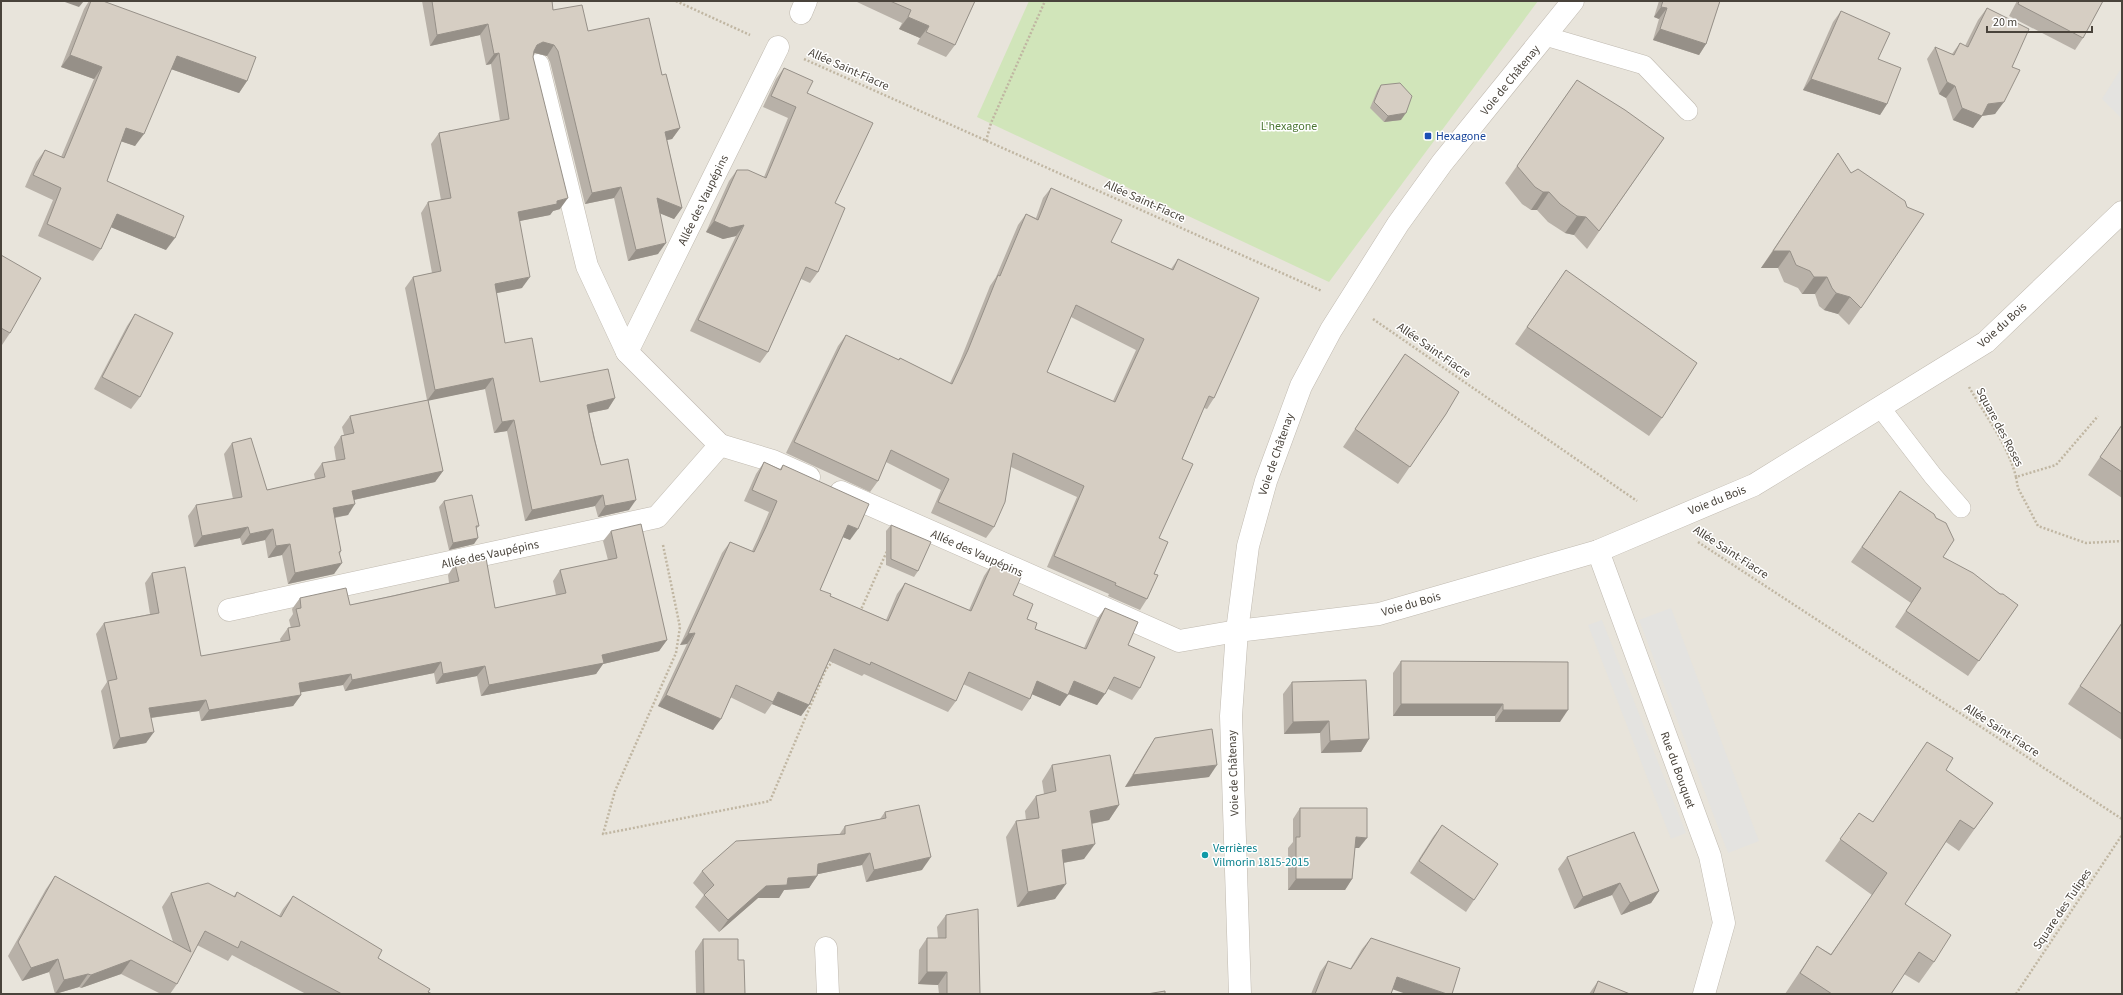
<svg xmlns="http://www.w3.org/2000/svg" width="2123" height="995" font-family="'Source Sans 3',sans-serif">
  <style>
    .residential { fill: #e8e4db }
    .green { fill: #d1e5ba }
    .parking { fill: #e4e3e0 }
    .lines { fill: none; stroke-linecap: round; stroke-linejoin: round }
    .service-casing { stroke: #c0bab0; stroke-width: 20 }
    .minor-casing { stroke: #c0bab0; stroke-width: 23 }
    .tertiary-casing { stroke: #c0bab0; stroke-width: 23 }
    .path { stroke: #c0b6a2; stroke-width: 2.5; stroke-dasharray: 2 2; stroke-linecap: butt }
    .service { stroke: #fff; stroke-width: 19 }
    .minor { stroke: #fff; stroke-width: 22 }
    .tertiary { stroke: #fff; stroke-width: 22 }
    .wall { fill: #b8b1a8; fill-rule: evenodd }
    .shaded-wall { fill: #969088 }
    .building { fill: #d6cec3; stroke: #969088; fill-rule: evenodd }
    .transit-dot { fill: #1a4fb4; stroke: #fff; stroke-width: 1.5 }
    .culture-dot { fill: #0f9aa8; stroke: #fff; stroke-width: 1.5 }
    .labels { text-anchor: middle; stroke-width: 3; stroke-linejoin: round; paint-order: stroke }
    .street-label { font-size: 12px; fill: #49433b; stroke: #fff }
    .park-label { font-size: 12px; fill: #4b7632; stroke: #fff }
    .transit-label { font-size: 12px; fill: #164399; stroke: #fff; text-anchor: start }
    .culture-label { font-size: 12px; fill: #0d838f; stroke: #fff; text-anchor: start }
  </style>
  <rect width="100%" height="100%" fill="#f5f2ed"/>
  <rect class="residential" x="1" y="1" width="2121" height="993"/>
  <path class="green" d="M 1029,1 L 1538,1 L 1329,282 L 977,117 Z"/>
  <g class="parking">
    <path d="M 2122,67 L 2122,119 L 2102,99 Z"/>
    <path d="M 1671,608 L 1759,841 L 1728,853 L 1639,620 Z"/>
    <path d="M 1602,620 L 1686,833 L 1671,839 L 1588,625 Z"/>
  </g>
  <g class="lines">
    <g class="service-casing">
      <g id="service">
        <path d="M 1545,36 L 1644,65 L 1688,111"/>
        <path d="M 1880,407 L 1933,476 L 1961,508"/>
      </g>
    </g>
    <g class="minor-casing">
      <g id="minor">
        <path d="M 801,13 L 806,1"/>
        <path d="M 538,65 L 587,266 L 627,352"/>
        <path d="M 720,445 L 627,352 L 778,47"/>
        <path d="M 841,492 L 1179,641 L 1237,631 L 1379,614 L 1598,551 L 1754,485 L 1986,342 L 2122,212"/>
        <path d="M 1598,551 L 1710,856 L 1724,923 L 1704,994"/>
        <path d="M 229,610 L 657,517 L 720,445 L 773,461 L 809,477"/>
        <path d="M 826,948 L 828,994"/>
      </g>
    </g>
    <g class="tertiary-casing">
      <path id="tertiary" d="M 1240,994 L 1231,716 L 1237,631 L 1248,546 L 1266,481 L 1301,386 L 1331,330 L 1398,224 L 1442,163 L 1573,1"/>
    </g>
    <g class="path">
      <path d="M 676,1 L 750,35"/>
      <path d="M 804,59 L 1322,291"/>
      <path d="M 986,141 L 991,123 L 1045,1"/>
      <path d="M 1373,319 L 1637,501"/>
      <path d="M 1969,387 C 1985,415 2008,445 2016,477 L 2056,465 L 2098,416"/>
      <path d="M 2016,477 L 2018,488 L 2038,526 L 2086,543 L 2122,541"/>
      <path d="M 1698,542 L 2122,819"/>
      <path d="M 663,545 L 680,627 L 676,653 L 615,791 L 603,834 L 770,801 L 826,669 L 834,660"/>
      <path d="M 860,612 L 887,551"/>
      <path d="M 2016,994 L 2122,835"/>
    </g>
    <use href="#service" class="service"/>
    <use href="#minor" class="minor"/>
    <use href="#tertiary" class="tertiary"/>
  </g>
  <g class="wall">
    <path d="M 89,1 L 103,1 L 247,81 L 239,93 L 171,69 L 135,146 L 121,141 L 107,181 L 166,250 L 111,227 L 101,249 L 93,261 L 38,236 L 53,200 L 25,187 L 36,162 L 45,150 L 61,157 L 94,79 L 61,67 L 84,9 Z"/>
    <path d="M 422,1 L 552,1 L 553,10 L 662,75 L 680,128 L 672,139 L 667,140 L 682,208 L 674,219 L 660,213 L 658,254 L 628,261 L 614,198 L 585,204 L 550,62 L 547,56 L 535,53 L 534,54 L 533,57 L 560,209 L 553,211 L 550,215 L 519,221 L 522,288 L 496,293 L 505,343 L 540,382 L 615,398 L 608,409 L 589,413 L 601,465 L 629,510 L 598,517 L 595,506 L 525,521 L 507,431 L 494,433 L 485,389 L 428,400 L 443,471 L 435,482 L 354,500 L 348,515 L 335,518 L 341,551 L 340,554 L 334,574 L 288,584 L 282,555 L 268,558 L 265,540 L 242,545 L 240,538 L 194,547 L 188,516 L 196,505 L 233,499 L 224,454 L 232,443 L 267,490 L 315,479 L 314,474 L 322,463 L 336,460 L 334,447 L 341,436 L 344,435 L 342,427 L 350,416 L 427,400 L 405,288 L 413,277 L 432,273 L 421,213 L 428,202 L 441,200 L 431,144 L 439,133 L 500,121 L 491,64 L 486,65 L 480,35 L 430,46 Z"/>
    <path d="M 857,1 L 975,1 L 955,45 L 946,57 L 917,44 L 920,38 L 899,29 L 902,23 L 857,2 Z"/>
    <path d="M 1659,1 L 1720,1 L 1706,44 L 1699,55 L 1653,40 L 1659,19 L 1654,17 Z"/>
    <path d="M 2017,1 L 2103,1 L 2083,38 L 2075,50 L 2009,16 Z"/>
    <path d="M 1987,8 L 2012,67 L 1995,114 L 1982,116 L 1973,128 L 1953,120 L 1946,98 L 1939,94 L 1927,59 L 1935,47 L 1952,54 L 1960,43 L 1965,46 L 1978,20 Z"/>
    <path d="M 1841,11 L 1878,59 L 1887,104 L 1880,115 L 1803,90 L 1833,22 Z"/>
    <path d="M 784,68 L 807,93 L 835,203 L 818,272 L 810,283 L 801,279 L 768,352 L 760,363 L 690,331 L 736,236 L 723,239 L 706,232 L 729,181 L 737,170 L 764,177 L 788,118 L 763,107 L 776,79 Z"/>
    <path d="M 1577,80 L 1664,138 L 1587,249 L 1574,235 L 1565,233 L 1548,222 L 1537,210 L 1531,210 L 1522,204 L 1505,183 Z"/>
    <path d="M 1381,85 L 1401,120 L 1384,122 L 1370,108 L 1377,91 Z"/>
    <path d="M 1838,153 L 1861,308 L 1849,325 L 1838,314 L 1824,310 L 1819,306 L 1815,294 L 1802,294 L 1798,288 L 1784,282 L 1778,268 L 1761,268 Z"/>
    <path d="M 1051,188 L 1111,242 L 1171,269 L 1178,259 L 1214,398 L 1207,409 L 1204,408 L 1182,459 L 1159,538 L 1154,574 L 1147,599 L 1140,610 L 1108,596 L 1109,594 L 1047,567 L 1077,497 L 1011,467 L 994,527 L 986,538 L 931,513 L 941,490 L 886,462 L 878,481 L 870,492 L 786,453 L 838,346 L 846,335 L 899,360 L 900,358 L 950,383 L 960,361 L 990,286 L 996,277 L 1018,225 L 1026,214 L 1036,218 L 1043,198 ZM 1071,317 L 1136,350 L 1113,401 L 1047,372 Z"/>
    <path d="M 1,255 L 10,333 L 2,345 L 1,345 Z"/>
    <path d="M 1566,270 L 1662,418 L 1649,436 L 1515,344 Z"/>
    <path d="M 135,314 L 140,397 L 131,409 L 94,389 L 127,326 Z"/>
    <path d="M 1405,354 L 1446,414 L 1398,484 L 1343,447 Z"/>
    <path d="M 2122,424 L 2122,498 L 2088,475 Z"/>
    <path d="M 764,462 L 780,469 L 783,465 L 850,540 L 843,537 L 820,590 L 830,596 L 886,620 L 897,594 L 905,583 L 969,610 L 984,576 L 992,564 L 1013,595 L 1027,619 L 1035,629 L 1084,648 L 1097,619 L 1105,608 L 1128,645 L 1140,688 L 1132,700 L 1108,689 L 1097,705 L 1068,694 L 1060,706 L 1032,694 L 1030,699 L 1022,711 L 963,684 L 956,701 L 948,712 L 864,674 L 862,676 L 829,661 L 809,705 L 801,716 L 772,704 L 765,714 L 730,697 L 713,730 L 658,706 L 687,644 L 680,645 L 722,553 L 730,542 L 752,551 L 758,538 L 769,512 L 744,501 L 756,474 Z"/>
    <path d="M 1900,491 L 1943,557 L 2018,605 L 1968,676 L 1895,627 L 1911,603 L 1851,562 Z"/>
    <path d="M 444,501 L 479,526 L 476,529 L 474,544 L 449,550 L 439,507 Z"/>
    <path d="M 891,525 L 918,571 L 914,577 L 886,565 L 886,531 Z"/>
    <path d="M 611,531 L 667,640 L 659,651 L 603,664 L 596,674 L 481,696 L 477,676 L 436,684 L 434,673 L 345,691 L 343,685 L 300,692 L 301,695 L 293,706 L 201,721 L 199,711 L 151,718 L 146,743 L 113,749 L 101,691 L 107,682 L 96,634 L 104,623 L 150,614 L 145,583 L 152,573 L 201,656 L 281,642 L 280,639 L 288,628 L 291,628 L 289,620 L 293,614 L 292,609 L 300,598 L 350,605 L 449,583 L 448,575 L 455,564 L 495,608 L 556,595 L 553,581 L 560,570 L 608,560 L 603,541 Z"/>
    <path d="M 2122,622 L 2122,740 L 2068,704 Z"/>
    <path d="M 1401,661 L 1560,722 L 1495,722 L 1495,716 L 1393,716 L 1393,673 Z"/>
    <path d="M 1292,682 L 1369,739 L 1361,752 L 1321,753 L 1320,733 L 1284,734 L 1283,694 Z"/>
    <path d="M 1155,738 L 1209,777 L 1125,787 L 1147,750 Z"/>
    <path d="M 1927,742 L 1946,770 L 1993,803 L 1959,851 L 1946,842 L 1905,904 L 1934,962 L 1919,983 L 1904,974 L 1891,994 L 1785,994 L 1817,946 L 1831,954 L 1872,895 L 1825,861 L 1859,813 L 1873,822 Z"/>
    <path d="M 1052,765 L 1119,805 L 1109,820 L 1092,824 L 1084,859 L 1063,863 L 1055,899 L 1017,907 L 1006,837 L 1016,821 L 1026,820 L 1025,811 L 1036,796 L 1044,794 L 1042,781 Z"/>
    <path d="M 1300,808 L 1359,848 L 1355,848 L 1352,879 L 1345,890 L 1288,890 L 1288,848 L 1293,842 L 1293,819 Z"/>
    <path d="M 885,812 L 922,870 L 866,882 L 862,865 L 818,874 L 817,876 L 809,888 L 784,890 L 779,898 L 758,898 L 719,932 L 695,907 L 704,895 L 693,883 L 702,871 L 839,835 L 845,826 L 880,819 Z"/>
    <path d="M 1442,825 L 1474,900 L 1466,912 L 1410,873 L 1433,837 Z"/>
    <path d="M 1567,857 L 1659,891 L 1651,903 L 1621,915 L 1612,895 L 1574,909 L 1558,869 Z"/>
    <path d="M 55,876 L 173,942 L 162,907 L 171,893 L 234,896 L 237,892 L 279,916 L 283,909 L 293,896 L 378,958 L 432,994 L 306,994 L 232,955 L 228,961 L 197,945 L 177,984 L 170,994 L 161,994 L 121,974 L 81,988 L 79,987 L 55,994 L 49,972 L 22,981 L 8,956 L 46,889 Z"/>
    <path d="M 946,915 L 980,994 L 939,994 L 938,985 L 918,984 L 919,950 L 927,938 L 938,938 L 937,927 Z"/>
    <path d="M 1371,938 L 1393,989 L 1391,994 L 1311,994 L 1320,972 L 1328,961 L 1350,969 L 1362,949 Z"/>
    <path d="M 703,939 L 738,960 L 745,994 L 696,994 L 695,951 Z"/>
    <path d="M 1598,981 L 1630,994 L 1589,994 Z"/>
  </g>
  <g class="shaded-wall">
    <path d="M 62,1 L 84,1 L 79,7 Z"/>
    <path d="M 1661,7 L 1667,8 L 1659,19 L 1654,17 Z"/>
    <path d="M 908,17 L 929,26 L 920,38 L 899,29 Z"/>
    <path d="M 488,24 L 480,35 L 430,46 L 437,35 Z"/>
    <path d="M 1660,29 L 1706,44 L 1699,55 L 1653,40 Z"/>
    <path d="M 543,42 L 554,45 L 547,56 L 535,53 L 529,56 L 537,45 Z"/>
    <path d="M 499,53 L 491,64 L 486,65 L 494,54 Z"/>
    <path d="M 70,55 L 102,67 L 94,79 L 61,67 Z"/>
    <path d="M 177,56 L 247,81 L 239,93 L 168,68 Z"/>
    <path d="M 1811,79 L 1887,104 L 1880,115 L 1803,90 Z"/>
    <path d="M 1947,82 L 1955,86 L 1946,98 L 1939,94 Z"/>
    <path d="M 2004,102 L 1995,114 L 1981,116 L 1982,116 L 1973,128 L 1953,120 L 1962,108 Z"/>
    <path d="M 1406,113 L 1401,120 L 1384,122 L 1388,116 Z"/>
    <path d="M 126,128 L 144,134 L 135,146 L 117,140 Z"/>
    <path d="M 680,128 L 672,139 L 657,142 L 665,132 Z"/>
    <path d="M 621,187 L 614,198 L 585,204 L 592,193 Z"/>
    <path d="M 1543,192 L 1549,192 L 1537,210 L 1531,210 Z"/>
    <path d="M 568,198 L 560,209 L 553,211 L 550,215 L 510,223 L 518,212 L 557,201 Z"/>
    <path d="M 657,198 L 682,208 L 674,219 L 649,209 Z"/>
    <path d="M 117,214 L 175,238 L 166,250 L 108,226 Z"/>
    <path d="M 1577,216 L 1586,217 L 1574,235 L 1565,233 Z"/>
    <path d="M 714,221 L 744,225 L 736,236 L 723,239 L 706,232 Z"/>
    <path d="M 666,243 L 658,254 L 628,261 L 636,250 Z"/>
    <path d="M 1773,251 L 1790,251 L 1778,268 L 1761,268 Z"/>
    <path d="M 530,277 L 522,288 L 487,295 L 495,284 Z"/>
    <path d="M 1814,277 L 1827,277 L 1815,294 L 1802,294 Z"/>
    <path d="M 1836,293 L 1850,297 L 1838,314 L 1824,310 Z"/>
    <path d="M 493,378 L 485,389 L 427,401 L 435,390 Z"/>
    <path d="M 615,398 L 608,409 L 579,415 L 587,405 Z"/>
    <path d="M 514,420 L 507,431 L 494,433 L 502,422 Z"/>
    <path d="M 443,471 L 435,482 L 344,502 L 352,491 Z"/>
    <path d="M 603,495 L 595,506 L 525,521 L 532,510 Z"/>
    <path d="M 636,500 L 629,510 L 598,517 L 605,506 Z"/>
    <path d="M 355,504 L 348,515 L 325,519 L 333,508 Z"/>
    <path d="M 848,525 L 858,529 L 850,540 L 840,536 Z"/>
    <path d="M 248,527 L 240,538 L 194,547 L 202,536 Z"/>
    <path d="M 273,529 L 265,540 L 242,545 L 250,534 Z"/>
    <path d="M 478,538 L 474,544 L 449,550 L 453,543 Z"/>
    <path d="M 290,544 L 282,555 L 268,558 L 276,546 Z"/>
    <path d="M 342,563 L 334,574 L 288,584 L 295,573 Z"/>
    <path d="M 695,633 L 687,644 L 680,645 L 688,634 Z"/>
    <path d="M 667,640 L 659,651 L 603,664 L 596,674 L 481,696 L 489,685 L 602,655 Z"/>
    <path d="M 441,662 L 434,673 L 345,691 L 352,680 Z"/>
    <path d="M 485,666 L 477,676 L 436,684 L 443,674 Z"/>
    <path d="M 351,674 L 343,685 L 292,694 L 299,683 Z"/>
    <path d="M 1037,681 L 1068,695 L 1060,706 L 1029,693 Z"/>
    <path d="M 1074,681 L 1105,694 L 1097,705 L 1066,693 Z"/>
    <path d="M 778,692 L 809,705 L 801,716 L 772,704 Z"/>
    <path d="M 301,695 L 293,706 L 201,721 L 209,710 Z"/>
    <path d="M 666,695 L 721,719 L 713,730 L 658,706 Z"/>
    <path d="M 206,700 L 199,711 L 142,719 L 149,708 Z"/>
    <path d="M 1401,704 L 1503,704 L 1495,716 L 1393,716 Z"/>
    <path d="M 1503,710 L 1568,710 L 1560,722 L 1495,722 Z"/>
    <path d="M 1329,721 L 1320,733 L 1284,734 L 1293,722 Z"/>
    <path d="M 154,732 L 146,743 L 113,749 L 120,738 Z"/>
    <path d="M 1369,739 L 1361,752 L 1321,753 L 1330,741 Z"/>
    <path d="M 1217,765 L 1209,777 L 1125,787 L 1133,775 Z"/>
    <path d="M 1119,805 L 1109,820 L 1079,826 L 1090,811 Z"/>
    <path d="M 1356,837 L 1367,838 L 1359,848 L 1348,848 Z"/>
    <path d="M 1095,844 L 1084,859 L 1051,865 L 1062,850 Z"/>
    <path d="M 870,853 L 862,865 L 809,876 L 818,864 Z"/>
    <path d="M 931,857 L 922,870 L 866,882 L 874,870 Z"/>
    <path d="M 817,876 L 809,888 L 784,890 L 779,898 L 758,898 L 719,932 L 728,920 L 766,886 L 788,878 Z"/>
    <path d="M 1296,879 L 1352,879 L 1345,890 L 1288,890 Z"/>
    <path d="M 1620,883 L 1612,895 L 1574,909 L 1583,897 Z"/>
    <path d="M 1066,884 L 1055,899 L 1017,907 L 1028,892 Z"/>
    <path d="M 1659,891 L 1651,903 L 1621,915 L 1630,903 Z"/>
    <path d="M 58,959 L 49,972 L 22,981 L 31,968 Z"/>
    <path d="M 131,960 L 121,974 L 81,988 L 91,975 Z"/>
    <path d="M 927,972 L 947,972 L 938,985 L 918,984 Z"/>
    <path d="M 88,974 L 79,987 L 55,994 L 64,980 Z"/>
    <path d="M 1397,977 L 1447,994 L 1406,994 L 1389,988 Z"/>
  </g>
  <g class="building">
    <path d="M 91,1 L 103,1 L 256,57 L 247,81 L 177,56 L 144,134 L 126,128 L 107,181 L 184,216 L 175,238 L 117,214 L 101,249 L 47,224 L 61,188 L 33,175 L 45,150 L 64,158 L 102,67 L 70,55 Z"/>
    <path d="M 432,1 L 552,1 L 553,10 L 582,5 L 588,31 L 649,18 L 662,75 L 666,74 L 680,128 L 665,132 L 682,208 L 657,198 L 666,243 L 636,250 L 621,187 L 592,193 L 558,51 L 554,45 L 543,42 L 537,45 L 534,51 L 533,57 L 568,198 L 557,201 L 557,204 L 518,212 L 530,277 L 495,284 L 505,343 L 532,338 L 540,382 L 608,369 L 615,398 L 587,405 L 594,438 L 601,465 L 628,459 L 636,500 L 605,506 L 603,495 L 532,510 L 514,420 L 502,422 L 493,378 L 435,390 L 413,277 L 441,271 L 428,202 L 451,198 L 439,133 L 509,119 L 499,53 L 494,54 L 488,24 L 437,35 Z"/>
    <path d="M 890,1 L 975,1 L 955,45 L 926,32 L 929,26 L 908,17 L 911,10 Z"/>
    <path d="M 1663,1 L 1720,1 L 1706,44 L 1660,29 L 1667,8 L 1661,7 Z"/>
    <path d="M 2019,1 L 2103,1 L 2083,38 L 2018,4 Z"/>
    <path d="M 1987,8 L 2029,29 L 2012,67 L 2020,70 L 2004,102 L 1988,104 L 1982,116 L 1962,108 L 1955,86 L 1947,82 L 1935,47 L 1954,55 L 1960,43 L 1968,47 Z"/>
    <path d="M 1841,11 L 1890,33 L 1878,59 L 1901,68 L 1887,104 L 1811,79 Z"/>
    <path d="M 784,68 L 813,81 L 807,93 L 873,123 L 835,203 L 845,208 L 818,272 L 806,267 L 768,352 L 698,320 L 744,225 L 730,228 L 714,221 L 737,170 L 748,170 L 766,178 L 796,107 L 771,96 Z"/>
    <path d="M 1577,80 L 1625,110 L 1664,138 L 1599,231 L 1586,217 L 1577,216 L 1560,204 L 1549,192 L 1543,192 L 1535,187 L 1517,166 Z"/>
    <path d="M 1400,83 L 1412,96 L 1406,113 L 1388,116 L 1374,102 L 1381,85 Z"/>
    <path d="M 1838,153 L 1851,173 L 1858,169 L 1905,201 L 1907,207 L 1924,214 L 1861,308 L 1850,297 L 1836,293 L 1832,288 L 1827,277 L 1814,277 L 1810,271 L 1796,265 L 1790,251 L 1773,251 Z"/>
    <path d="M 1051,188 L 1122,220 L 1111,242 L 1173,270 L 1178,259 L 1259,298 L 1214,398 L 1209,396 L 1182,459 L 1193,464 L 1159,538 L 1168,542 L 1154,574 L 1158,575 L 1147,599 L 1115,585 L 1116,583 L 1054,556 L 1084,486 L 1013,453 L 1005,502 L 994,527 L 938,502 L 949,479 L 891,450 L 878,481 L 794,442 L 846,335 L 899,360 L 900,358 L 952,384 L 968,350 L 998,275 L 1000,276 L 1026,214 L 1038,220 ZM 1076,305 L 1144,339 L 1115,402 L 1047,372 Z"/>
    <path d="M 1,255 L 41,278 L 10,333 L 1,328 Z"/>
    <path d="M 1566,270 L 1697,363 L 1662,418 L 1527,327 Z"/>
    <path d="M 135,314 L 173,333 L 140,397 L 102,377 Z"/>
    <path d="M 1405,354 L 1459,392 L 1446,414 L 1410,467 L 1355,429 Z"/>
    <path d="M 428,400 L 443,471 L 352,491 L 355,504 L 333,508 L 341,551 L 339,552 L 342,563 L 295,573 L 290,544 L 276,546 L 273,529 L 250,534 L 248,527 L 202,536 L 196,505 L 242,497 L 232,443 L 251,438 L 267,490 L 325,477 L 322,463 L 345,459 L 341,436 L 354,433 L 350,416 Z"/>
    <path d="M 2122,425 L 2122,472 L 2100,457 Z"/>
    <path d="M 764,462 L 781,470 L 783,465 L 869,504 L 858,529 L 848,525 L 820,590 L 831,594 L 830,596 L 888,621 L 905,583 L 971,611 L 992,564 L 1021,577 L 1013,595 L 1033,604 L 1027,619 L 1037,623 L 1035,629 L 1086,649 L 1105,608 L 1138,622 L 1128,645 L 1155,657 L 1140,688 L 1114,677 L 1105,694 L 1074,681 L 1068,695 L 1037,681 L 1030,699 L 969,672 L 956,701 L 871,662 L 870,665 L 834,649 L 809,705 L 778,692 L 773,702 L 736,685 L 721,719 L 666,695 L 695,633 L 688,634 L 730,542 L 754,552 L 766,527 L 777,501 L 752,490 Z"/>
    <path d="M 1900,491 L 1934,514 L 1936,518 L 1946,523 L 1954,540 L 1943,557 L 1973,573 L 2000,594 L 2003,594 L 2018,605 L 1979,661 L 1906,611 L 1921,588 L 1862,547 Z"/>
    <path d="M 472,495 L 479,526 L 476,526 L 478,538 L 453,543 L 444,501 Z"/>
    <path d="M 641,524 L 667,640 L 602,655 L 604,663 L 489,685 L 485,666 L 443,674 L 441,662 L 352,680 L 351,674 L 299,683 L 301,695 L 209,710 L 206,700 L 149,708 L 154,732 L 120,738 L 108,681 L 117,679 L 104,623 L 159,613 L 152,573 L 185,567 L 201,656 L 290,640 L 288,628 L 300,626 L 296,609 L 301,608 L 300,598 L 346,588 L 350,605 L 393,596 L 459,581 L 455,564 L 486,558 L 495,608 L 566,593 L 560,570 L 617,558 L 611,531 Z"/>
    <path d="M 891,525 L 931,542 L 918,571 L 891,559 Z"/>
    <path d="M 2122,623 L 2122,714 L 2080,686 Z"/>
    <path d="M 1401,661 L 1568,662 L 1568,710 L 1503,710 L 1503,704 L 1401,704 Z"/>
    <path d="M 1366,680 L 1369,739 L 1330,741 L 1329,721 L 1293,722 L 1292,682 Z"/>
    <path d="M 1212,729 L 1217,765 L 1133,775 L 1155,738 Z"/>
    <path d="M 1927,742 L 1953,758 L 1946,770 L 1993,803 L 1974,829 L 1960,820 L 1905,904 L 1951,935 L 1934,962 L 1919,952 L 1891,994 L 1832,994 L 1800,973 L 1817,946 L 1831,955 L 1887,873 L 1840,839 L 1859,813 L 1873,822 Z"/>
    <path d="M 1110,755 L 1119,805 L 1090,811 L 1095,844 L 1062,850 L 1066,884 L 1028,892 L 1016,821 L 1039,818 L 1036,796 L 1056,791 L 1052,765 Z"/>
    <path d="M 919,805 L 931,857 L 874,870 L 870,853 L 818,864 L 817,876 L 788,878 L 787,885 L 766,886 L 728,920 L 704,895 L 714,885 L 702,871 L 736,841 L 845,834 L 845,826 L 886,818 L 885,812 Z"/>
    <path d="M 1300,808 L 1367,808 L 1367,838 L 1356,837 L 1352,879 L 1296,879 L 1296,837 L 1300,837 Z"/>
    <path d="M 1442,825 L 1498,864 L 1474,900 L 1419,861 Z"/>
    <path d="M 1634,832 L 1659,891 L 1630,903 L 1620,883 L 1583,897 L 1567,857 Z"/>
    <path d="M 55,876 L 191,952 L 171,893 L 208,883 L 235,897 L 237,892 L 281,917 L 293,896 L 382,950 L 378,958 L 430,989 L 428,992 L 432,994 L 342,994 L 241,941 L 238,948 L 205,931 L 177,984 L 131,960 L 91,975 L 88,974 L 64,980 L 58,959 L 31,968 L 18,942 Z"/>
    <path d="M 978,909 L 980,994 L 947,994 L 947,972 L 927,972 L 927,938 L 946,938 L 946,915 Z"/>
    <path d="M 1371,938 L 1460,968 L 1452,994 L 1447,994 L 1397,977 L 1391,994 L 1315,994 L 1328,961 L 1351,969 Z"/>
    <path d="M 703,939 L 738,939 L 738,960 L 744,960 L 745,994 L 704,994 Z"/>
    <path d="M 1598,981 L 1630,994 L 1593,994 Z"/>
    <path d="M 1165,991 L 1165,994 L 1147,994 Z"/>
  </g>
  <rect class="transit-dot" x="1424" y="132" width="8" height="8" rx="2"/>
  <circle class="culture-dot" cx="1205" cy="855" r="4"/>
  <g class="labels">
    <g class="street-label">
      <text transform="translate(849 69) rotate(24)" y="4">Allée Saint-Fiacre</text>
      <text transform="translate(1510 80) rotate(-51)" y="4">Voie de Châtenay</text>
      <text transform="translate(703 200) rotate(-64)" y="4">Allée des Vaupépins</text>
      <text transform="translate(1145 201) rotate(24)" y="4">Allée Saint-Fiacre</text>
      <text transform="translate(2002 325) rotate(-42)" y="4">Voie du Bois</text>
      <text transform="translate(1434 350) rotate(35)" y="4">Allée Saint-Fiacre</text>
      <text transform="translate(2000 427) rotate(62)" y="4">Square des Roses</text>
      <text transform="translate(1276 454) rotate(-71)" y="4">Voie de Châtenay</text>
      <text transform="translate(1717 500) rotate(-22)" y="4">Voie du Bois</text>
      <text transform="translate(1731 552) rotate(33)" y="4">Allée Saint-Fiacre</text>
      <text transform="translate(977 553) rotate(24)" y="4">Allée des Vaupépins</text>
      <text transform="translate(490 554) rotate(-12)" y="4">Allée des Vaupépins</text>
      <text transform="translate(1411 604) rotate(-16)" y="4">Voie du Bois</text>
      <text transform="translate(2002 730) rotate(33)" y="4">Allée Saint-Fiacre</text>
      <text transform="translate(1678 770) rotate(70)" y="4">Rue du Bouquet</text>
      <text transform="translate(1233 773) rotate(-92)" y="4">Voie de Châtenay</text>
      <text transform="translate(2062 909) rotate(-56)" y="4">Square des Tulipes</text>
    </g>
    <g class="park-label">
      <text x="1289" y="130">L'hexagone</text>
    </g>
    <g class="transit-label">
      <text x="1436" y="140">Hexagone</text>
    </g>
    <g class="culture-label">
      <text x="1213" y="852">Verrières<tspan x="1213" dy="14">Vilmorin 1815-2015</tspan></text>
    </g>
  </g>
  <rect width="2123" height="995" fill="none" stroke="#49433b" stroke-width="4"/>
  <path d="M1987 26v6h105v-6" fill="none" stroke="#49433b" stroke-width="2"/>
  <text x="1993" y="26" font-size="12" fill="#49433b" stroke="#ffffff" stroke-width="3" paint-order="stroke">20 m</text>
</svg>
